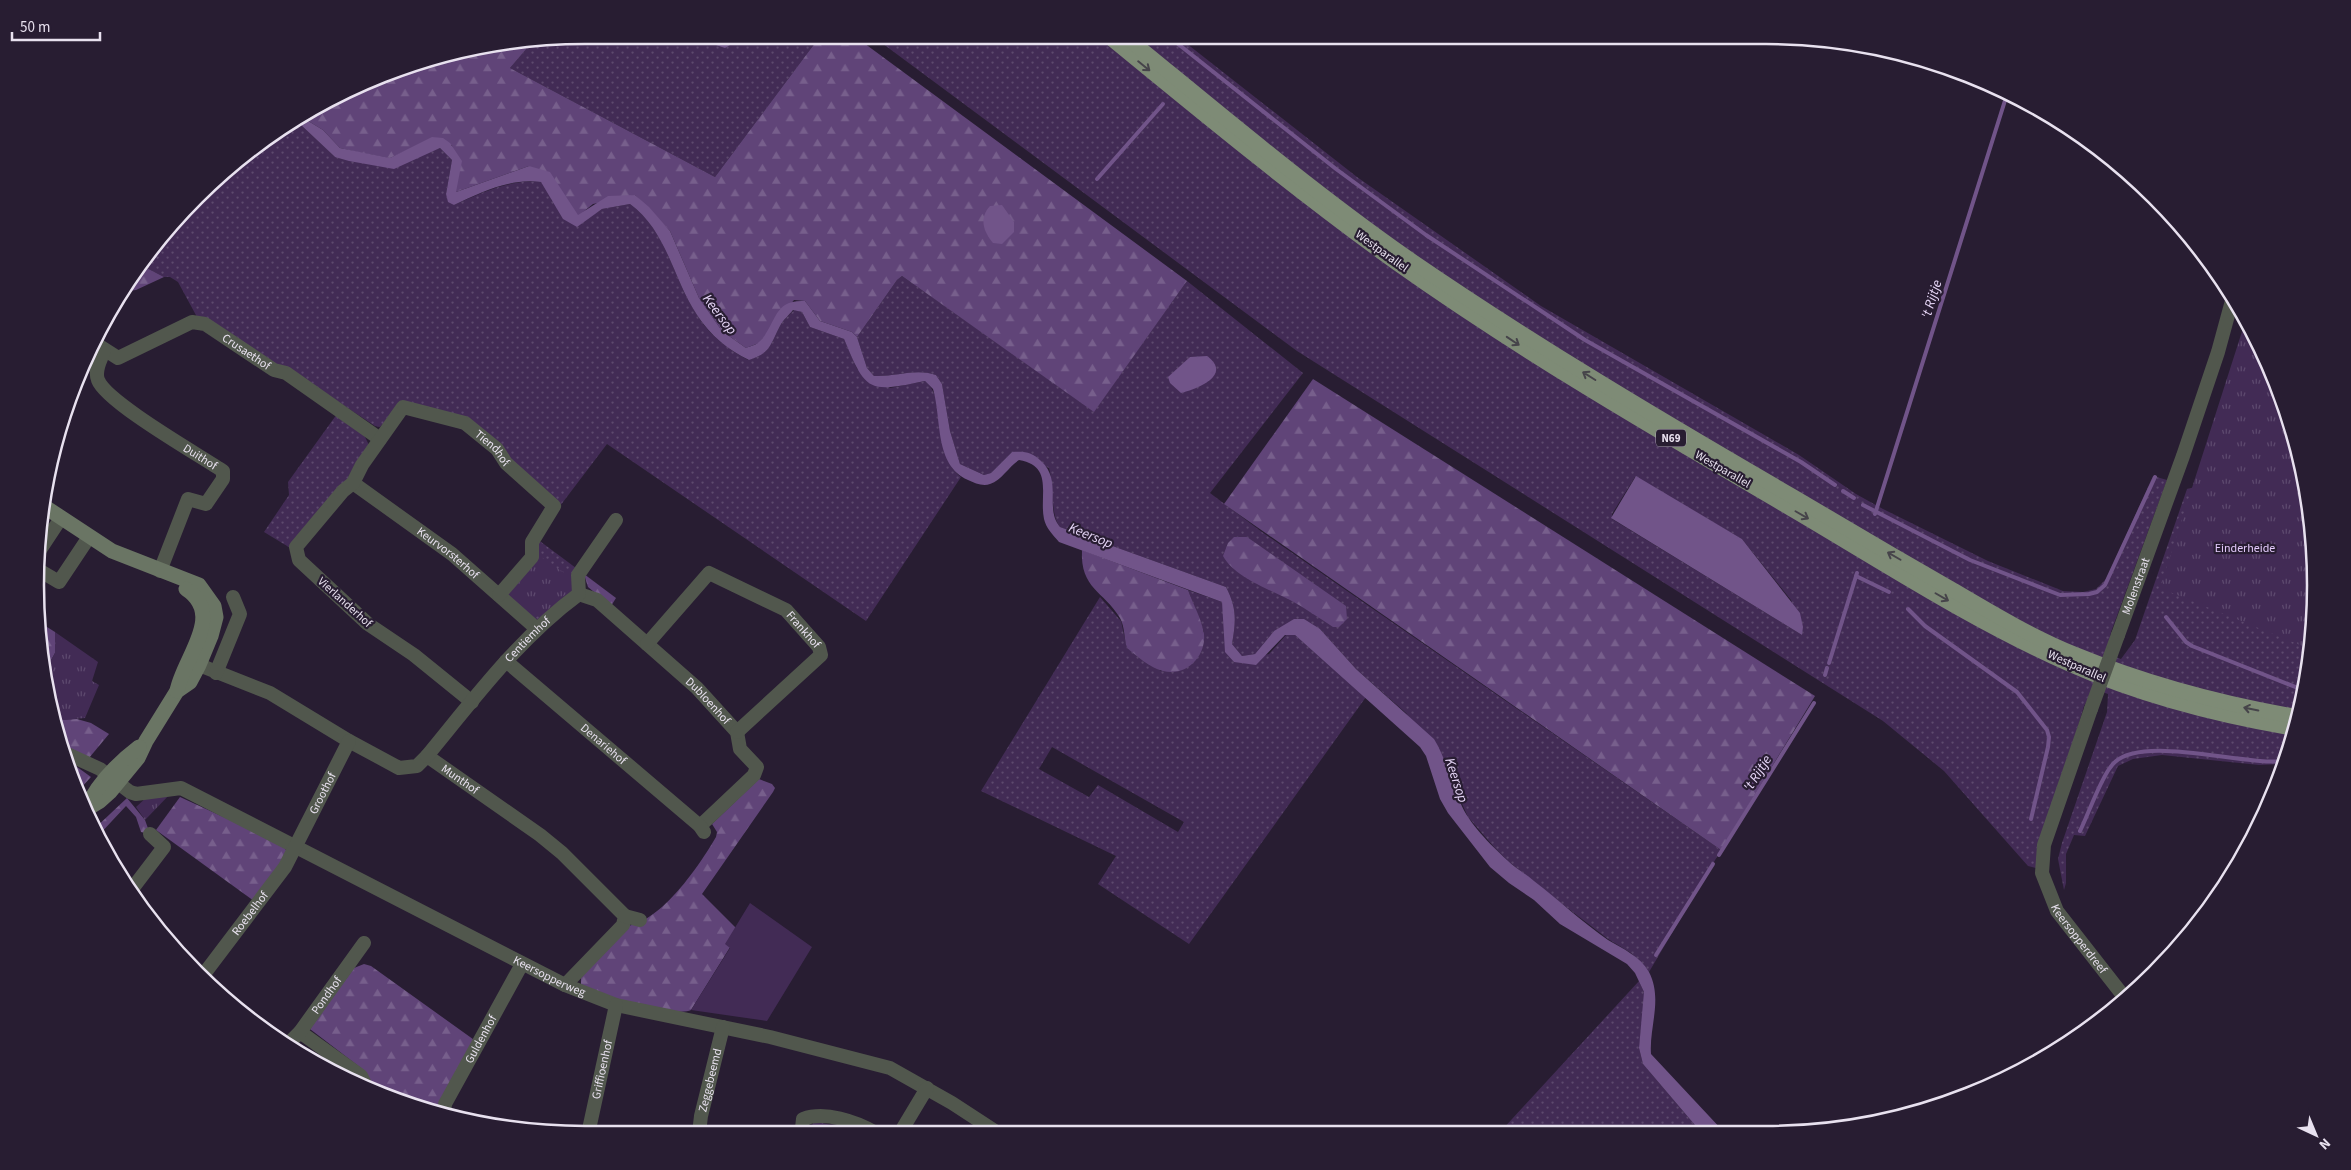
<svg xmlns="http://www.w3.org/2000/svg" width="2351" height="1170" font-family="'Source Sans 3',sans-serif">
  <style>
    .grass { fill: url(#grass-dots); fill-rule: evenodd }
    .forest { fill: url(#forest-firs) }
    .park { fill: url(#park-tufts) }
    .pitch { fill: #422b55 }
    .water { fill: #715489 }
    .lines { fill: none; stroke-linecap: round; stroke-linejoin: round }
    .stream { stroke: #715489; stroke-width: 4 }
    .street { stroke: #51574d; stroke-width: 14 }
    .secondary { stroke: #6a7564; stroke-width: 15 }
    .primary { stroke: #7e8b76; stroke-width: 15 }
    .street-bridge { stroke: #51574d; stroke-width: 14 }
    .oneway { stroke: #46444a }
    .labels { text-anchor: middle; stroke-width: 4.5; stroke-linejoin: round; paint-order: stroke }
    .shield { fill: #281d32; stroke: #aea6b6; stroke-width: 1 }
    .shield-label { font-size: 11px; font-weight: bold; fill: #e8e1ef }
    .street-label { font-size: 12px; fill: #e8e1ef; stroke: #281d32 }
    .park-label { font-size: 12px; fill: #e4cbfc; stroke: #281d32 }
    .water-label { font-size: 14px; font-style: italic; fill: #e8d8f9; stroke: #281d32 }
    .rim { fill: none; stroke: #e8e1ef; stroke-width: 2.5 }
  </style>
  <defs>
    <pattern id="grass-dots" width="8" height="8" patternUnits="userSpaceOnUse" patternTransform="scale(1.25)"><rect width="8" height="8" fill="#422b55"/><path d="M2 2h.1M6 6h.1" fill="none" stroke="#5d496e" stroke-width="1.8" stroke-linecap="round"/></pattern>
    <pattern id="forest-firs" width="22" height="20" patternUnits="userSpaceOnUse" patternTransform="scale(1.25)"><rect width="22" height="20" fill="#604478"/><path d="M5 1l3.5 6h-7zM16 11l3.5 6h-7z" fill="#775f8c"/></pattern>
    <pattern id="park-tufts" width="24" height="20" patternUnits="userSpaceOnUse" patternTransform="scale(1.25)"><rect width="24" height="20" fill="#422b55"/><path d="M3 7l-1-3M5 7V3M7 7l1-3M15 17l-1-3M17 17v-4M19 17l1-3" fill="none" stroke="#5d496e"/></pattern>
  </defs>
  <rect width="100%" height="100%" fill="#281d32"/>
  <g class="grass">
    <path d="M 585,35 L 710,35 L 735,42 L 737,35 L 821,35 L 715,177 L 510,68 L 534,40 Z"/>
    <path d="M 871,35 L 1101,35 L 1295,191 L 1961,613 L 2296,732 L 2284,764 L 2259,765 L 2162,755 L 2133,759 L 2118,766 L 2085,836 L 2074,835 L 2066,854 L 2066,883 L 2064,890 L 2058,859 L 2062,843 L 2107,712 L 2108,694 L 2094,689 L 2084,706 L 2036,868 L 2028,866 L 1944,771 L 1883,721 L 1297,351 ZM 1635,477 L 1742,539 L 1791,600 L 1802,635 L 1612,519 L 1612,514 Z"/>
    <path d="M 1130,36 L 1177,36 L 1357,177 L 1541,306 L 1799,455 L 1856,494 L 1883,509 L 1988,561 L 2063,591 L 2083,592 L 2096,589 L 2107,578 L 2153,476 L 2167,480 L 2111,632 L 2107,654 L 2121,659 L 2135,640 L 2187,489 L 2195,487 L 2311,647 L 2300,714 L 2168,684 L 2049,638 L 1658,414 L 1405,251 Z"/>
    <path d="M 292,121 L 301,125 L 335,157 L 429,152 L 440,148 L 452,160 L 446,194 L 454,205 C 483,192 510,179 541,182 L 548,190 L 552,201 L 596,213 L 602,209 L 630,204 C 667,231 673,279 697,315 C 709,335 728,349 748,360 C 771,353 770,345 780,326 C 783,320 789,315 794,310 L 802,312 L 810,327 L 844,339 L 857,369 L 890,388 L 925,381 C 951,404 931,453 961,477 L 866,621 L 607,444 L 560,506 L 506,456 L 500,447 L 402,402 L 380,427 L 375,426 L 284,366 L 279,368 L 197,317 L 178,282 L 170,277 L 164,277 L 141,265 L 172,222 L 250,149 Z"/>
    <path d="M 902,276 L 1094,411 L 1187,281 L 1303,373 L 1210,493 L 1262,532 L 1721,850 L 1649,972 L 1631,953 L 1608,939 L 1557,900 L 1508,861 L 1494,847 L 1468,817 L 1451,779 L 1406,713 L 1356,669 L 1320,629 L 1274,631 L 1255,654 L 1242,656 L 1232,644 C 1236,621 1237,608 1226,587 L 1060,527 C 1050,515 1054,485 1049,468 L 1012,452 L 991,473 L 984,475 L 960,464 L 950,431 L 942,384 L 936,375 C 915,368 896,377 874,376 L 867,368 L 857,337 L 897,280 Z"/>
    <path d="M 337,414 L 363,433 L 370,447 L 351,477 L 292,549 L 264,532 L 289,495 L 288,482 Z"/>
    <path d="M 537,539 L 576,568 L 573,593 L 537,620 L 507,597 Z"/>
    <path d="M 1188,590 L 1222,602 L 1234,662 L 1269,654 L 1286,635 L 1295,635 L 1366,697 L 1189,944 L 1098,884 L 1116,856 L 981,791 L 1100,597 L 1121,621 L 1127,648 L 1161,671 L 1204,632 ZM 1052,747 L 1184,822 L 1178,832 L 1098,785 L 1089,797 L 1039,769 Z"/>
    <path d="M 1639,981 L 1644,992 L 1644,1004 L 1639,1048 L 1643,1064 L 1700,1131 L 1501,1131 Z"/>
    <path d="M 814,1121 L 863,1133 L 809,1133 Z"/>
  </g>
  <g class="forest">
    <path d="M 821,35 L 853,35 L 1187,281 L 1094,412 L 902,276 L 897,280 L 857,337 L 852,332 L 820,321 L 805,301 L 794,300 L 759,343 L 746,348 L 722,331 L 699,298 L 670,231 L 635,195 L 593,204 L 578,216 L 529,166 L 456,192 L 452,145 L 408,150 L 390,158 L 357,152 L 340,148 L 323,130 L 300,116 L 310,109 L 408,64 L 478,46 L 534,40 L 510,68 L 715,177 Z"/>
    <path d="M 141,265 L 164,277 L 136,290 L 121,292 Z"/>
    <path d="M 1313,379 L 1815,696 L 1721,850 L 1224,504 Z"/>
    <path d="M 1234,537 L 1247,537 L 1346,606 L 1347,619 L 1339,627 L 1333,627 C 1319,618 1305,608 1290,600 C 1271,590 1234,577 1223,556 L 1228,543 Z"/>
    <path d="M 1082,550 L 1188,590 C 1193,604 1202,620 1204,634 C 1206,657 1186,677 1163,671 C 1150,668 1137,656 1127,648 C 1124,639 1125,627 1120,618 C 1104,591 1080,589 1082,550 Z"/>
    <path d="M 584,574 L 616,598 L 611,606 L 588,587 Z"/>
    <path d="M 39,622 L 55,632 L 55,653 L 43,675 L 40,657 Z"/>
    <path d="M 77,719 L 91,723 L 109,734 L 89,758 L 59,742 L 53,721 L 55,720 Z"/>
    <path d="M 66,759 L 91,777 L 78,791 Z"/>
    <path d="M 759,779 L 772,784 L 775,788 L 773,792 L 702,894 L 738,930 L 732,944 L 691,1010 C 676,1018 595,995 581,984 L 581,977 L 627,926 C 662,921 699,866 716,837 L 717,832 L 712,824 Z"/>
    <path d="M 180,797 L 284,845 L 287,853 L 254,901 L 156,830 Z"/>
    <path d="M 127,798 L 145,820 L 150,834 L 141,832 L 136,817 L 126,806 L 97,837 L 93,830 Z"/>
    <path d="M 364,964 L 371,966 L 477,1042 L 440,1115 L 374,1090 L 361,1068 L 310,1029 L 354,968 Z"/>
  </g>
  <g class="park">
    <path d="M 2246,319 C 2260,348 2278,379 2287,409 C 2310,484 2323,572 2310,649 L 2160,588 Z"/>
    <path d="M 541,557 L 572,578 L 573,588 L 542,615 L 531,618 L 510,598 L 510,593 Z"/>
    <path d="M 55,632 L 98,662 L 92,681 L 99,685 L 85,718 L 53,721 L 43,675 L 55,653 Z"/>
    <path d="M 172,792 L 145,820 L 136,807 L 147,797 Z"/>
  </g>
  <path class="pitch" d="M 750,903 L 812,947 L 767,1021 L 691,1010 L 730,948 L 725,944 Z"/>
  <g class="water">
    <path d="M 710,35 L 737,35 L 735,42 L 725,48 L 713,44 Z"/>
    <path d="M 300,116 L 323,130 L 340,148 L 390,158 L 432,137 L 443,138 L 450,143 L 462,161 L 456,192 L 529,166 L 550,172 L 578,215 L 608,196 L 635,195 L 649,207 L 670,231 L 699,298 L 722,331 L 746,348 C 750,346 757,345 760,341 C 777,323 773,299 805,301 L 820,321 L 852,332 L 857,337 L 867,368 L 874,376 C 896,377 915,368 936,375 L 942,384 L 950,431 L 960,464 L 984,475 L 991,473 L 1012,452 C 1025,451 1032,452 1041,461 C 1063,481 1044,508 1060,527 L 1226,587 C 1237,608 1236,621 1232,644 L 1242,656 L 1255,654 L 1274,631 L 1294,619 L 1304,619 L 1320,629 L 1356,669 L 1434,739 C 1446,758 1450,781 1460,802 C 1469,824 1490,844 1507,860 C 1515,868 1526,874 1534,881 C 1559,900 1582,922 1608,940 C 1623,949 1640,956 1649,972 C 1663,999 1649,1027 1651,1054 L 1723,1131 L 1700,1131 L 1643,1064 L 1639,1048 L 1644,992 L 1635,973 L 1627,964 L 1560,924 L 1534,900 L 1509,883 L 1490,867 L 1448,813 L 1440,799 L 1426,756 L 1420,747 L 1295,635 L 1285,635 L 1256,665 L 1234,662 L 1225,652 L 1222,602 L 1059,542 C 1053,535 1046,528 1044,519 C 1039,495 1054,466 1019,460 C 1009,466 1002,480 990,484 C 983,487 975,483 968,480 C 934,465 942,419 933,389 L 925,381 C 868,393 866,392 844,339 L 810,327 L 802,312 L 793,310 C 789,315 783,320 780,326 C 770,345 771,353 749,360 C 728,350 710,335 697,315 C 673,279 667,231 630,204 L 602,209 L 577,227 L 563,219 L 541,182 C 510,178 482,192 454,205 L 448,202 L 446,194 L 452,160 L 440,148 L 394,169 L 349,161 L 335,157 L 301,125 L 292,121 Z"/>
    <path d="M 1002,205 L 1014,222 L 1014,232 L 1002,244 L 993,243 C 983,231 979,218 990,206 Z"/>
    <path d="M 1207,356 C 1233,375 1197,389 1181,393 L 1170,383 L 1168,377 L 1190,357 Z"/>
    <path d="M 1636,476 L 1742,539 L 1800,613 L 1803,627 L 1802,635 L 1611,518 Z"/>
  </g>
  <g class="lines">
    <g class="stream">
      <path d="M 1168,36 L 1336,169 L 1426,235 L 1585,340 L 1801,462 L 1835,485"/>
      <path d="M 1097,179 L 1163,104"/>
      <path d="M 1843,491 L 1854,498"/>
      <path d="M 1863,505 L 1970,560 L 2060,595 L 2089,594 L 2097,592 L 2105,585 L 2155,477"/>
      <path d="M 1875,514 L 2008,91"/>
      <path d="M 1856,576 L 1889,592"/>
      <path d="M 1908,609 L 1925,626 L 2017,692 L 2047,730 L 2049,737 L 2048,747 L 2031,819"/>
      <path d="M 2166,617 L 2186,642 L 2192,646 L 2303,690"/>
      <path d="M 1829,663 L 1857,573"/>
      <path d="M 1825,675 L 1827,668"/>
      <path d="M 2080,831 C 2088,815 2103,772 2115,762 C 2145,735 2243,766 2285,761"/>
      <path d="M 1719,855 L 1814,703"/>
      <path d="M 1656,955 L 1713,864"/>
    </g>
    <g class="street">
      <path id="s1" d="M 93,342 L 118,358 L 192,322 L 205,324 L 274,370 L 286,373 L 380,439"/>
      <path id="s2" d="M 104,351 C 101,360 94,370 98,380 C 106,402 199,455 223,471 L 223,479 L 206,504 L 188,499 L 160,571"/>
      <path id="s3" d="M 353,483 L 452,554 L 537,629"/>
      <path d="M 36,556 L 61,518"/>
      <path d="M 37,569 L 59,582 L 89,537"/>
      <path id="s4" d="M 579,594 L 597,600 L 697,688 L 737,732 L 740,749 L 757,767 L 754,775 L 700,826"/>
      <path id="s5" d="M 2118,635 L 2183,456 L 2218,352 L 2233,297"/>
      <path id="s6" d="M 647,644 L 709,573 L 786,610 L 819,647 L 821,655 L 737,732"/>
      <path id="s7" d="M 189,661 L 270,693 L 349,741 L 399,768 L 417,766 L 427,756 L 540,835 L 562,853 L 625,916 L 623,925 L 565,985"/>
      <path id="s8" d="M 506,661 L 700,826 L 704,832"/>
      <path d="M 216,673 L 240,614 L 233,597"/>
      <path id="s9" d="M 472,702 L 414,655 L 368,624 L 299,560 L 296,547 L 343,491 L 353,483 L 362,465 L 403,407 L 465,423 L 497,449 L 506,463 L 554,506 L 532,542 L 532,557 L 499,595"/>
      <path id="s10" d="M 2091,709 L 2044,845 L 2042,873 L 2057,911 L 2125,998"/>
      <path id="s11" d="M 63,752 L 100,769 L 130,792 L 136,794 L 181,788 L 565,985 L 616,1005 L 770,1037 L 890,1068 L 952,1103 L 998,1133"/>
      <path id="s12" d="M 427,756 C 474,699 519,638 579,594 L 578,575 L 616,520"/>
      <path d="M 129,893 L 164,847 L 150,834"/>
      <path d="M 625,916 L 640,920"/>
      <path id="s13" d="M 201,978 L 285,867 L 349,741"/>
      <path d="M 300,1032 L 361,1076 L 367,1088"/>
      <path id="s14" d="M 286,1046 L 300,1032 L 364,943"/>
      <path id="s15" d="M 444,1116 L 445,1104 L 522,964"/>
      <path id="s16" d="M 699,1133 L 701,1116 L 723,1027"/>
      <path d="M 804,1133 L 802,1128 L 803,1119 C 825,1111 855,1121 876,1133"/>
      <path d="M 900,1133 L 927,1088"/>
      <path id="s17" d="M 588,1134 L 616,1005"/>
    </g>
    <g class="secondary">
      <path d="M 42,505 L 112,551 L 199,585 L 214,606 L 216,617 L 211,636 L 199,665 L 190,682 L 177,691 L 146,741 L 138,758 L 110,792 L 100,801 L 85,810"/>
      <path d="M 177,691 C 183,658 226,615 186,589"/>
      <path d="M 86,809 C 97,784 118,763 139,747"/>
    </g>
    <g class="primary">
      <path d="M 1107,35 C 1202,113 1298,192 1398,264 C 1525,354 1660,432 1795,511 C 1885,564 1974,622 2069,664 C 2141,696 2219,716 2297,729"/>
      <path d="M 1125,36 C 1217,111 1309,189 1406,257 C 1531,343 1661,420 1792,496 C 1846,528 1899,559 1953,590 C 1992,613 2032,637 2074,654 C 2147,684 2222,704 2299,717"/>
    </g>
    <path class="street-bridge" d="M 2091,709 L 2118,635"/>
  </g>
  <defs><path id="oneway-shaft" d="M-6 0H5M1.5-3L5.5 0L1.5 3" fill="none" stroke-width="1.6" stroke-linecap="round" stroke-linejoin="round" transform="scale(1.25)"/></defs>
  <g class="oneway">
    <use href="#oneway-shaft" transform="translate(1144 66) rotate(39)"/>
    <use href="#oneway-shaft" transform="translate(1513 341) rotate(34)"/>
    <use href="#oneway-shaft" transform="translate(1589 376) rotate(-148)"/>
    <use href="#oneway-shaft" transform="translate(1802 515) rotate(30)"/>
    <use href="#oneway-shaft" transform="translate(1894 556) rotate(-150)"/>
    <use href="#oneway-shaft" transform="translate(1942 597) rotate(30)"/>
    <use href="#oneway-shaft" transform="translate(2251 709) rotate(-168)"/>
  </g>
  <g class="labels">
    <rect class="shield" x="1656" y="429.5" width="30" height="17" rx="4"/>
    <g class="shield-label">
      <text x="1671" y="442">N69</text>
    </g>
    <g class="street-label">
      <text transform="translate(1382 251) rotate(36)" y="4">Westparallel</text>
      <text dy="4" stroke="none"><textPath href="#s1" startOffset="175">Crusaethof</textPath></text>
      <text dy="4" stroke="none"><textPath href="#s9" startOffset="516">Tiendhof</textPath></text>
      <text dy="4" stroke="none"><textPath href="#s2" startOffset="159">Duithof</textPath></text>
      <text transform="translate(1723 469) rotate(30)" y="4">Westparallel</text>
      <text dy="4" stroke="none"><textPath href="#s3" startOffset="118">Keurvorsterhof</textPath></text>
      <text dy="4" stroke="none"><textPath href="#s5" startOffset="52">Molenstraat</textPath></text>
      <text transform="translate(345 602) rotate(42)" y="4">Vierlanderhof</text>
      <text dy="4" stroke="none"><textPath href="#s6" startOffset="206">Frankhof</textPath></text>
      <text dy="4" stroke="none"><textPath href="#s12" startOffset="154">Centiemhof</textPath></text>
      <text transform="translate(2077 666) rotate(24)" y="4">Westparallel</text>
      <text dy="4" stroke="none"><textPath href="#s4" startOffset="169">Dubloenhof</textPath></text>
      <text dy="4" stroke="none"><textPath href="#s8" startOffset="128">Denariehof</textPath></text>
      <text dy="4" stroke="none"><textPath href="#s7" startOffset="309">Munthof</textPath></text>
      <text dy="4" stroke="none"><textPath href="#s13" startOffset="222">Groothof</textPath></text>
      <text dy="4" stroke="none"><textPath href="#s13" startOffset="81">Roebelhof</textPath></text>
      <text dy="4" stroke="none"><textPath href="#s10" startOffset="248">Keersopperdreef</textPath></text>
      <text dy="4" stroke="none"><textPath href="#s11" startOffset="544">Keersopperweg</textPath></text>
      <text dy="4" stroke="none"><textPath href="#s14" startOffset="65">Pondhof</textPath></text>
      <text dy="4" stroke="none"><textPath href="#s15" startOffset="86">Guldenhof</textPath></text>
      <text dy="4" stroke="none"><textPath href="#s17" startOffset="66">Griffioenhof</textPath></text>
      <text dy="4" stroke="none"><textPath href="#s16" startOffset="54">Zeggebeemd</textPath></text>
    </g>
    <g class="park-label">
      <text x="2245" y="552">Einderheide</text>
    </g>
    <g class="water-label">
      <text transform="translate(1931 299) rotate(-73)" y="5">'t Rijtje</text>
      <text transform="translate(720 314) rotate(53)" y="5">Keersop</text>
      <text transform="translate(1091 535) rotate(22)" y="5">Keersop</text>
      <text transform="translate(1757 773) rotate(-58)" y="5">'t Rijtje</text>
      <text transform="translate(1457 780) rotate(72)" y="5">Keersop</text>
    </g>
  </g>
  <path d="M0 0H2351V1170H0ZM585 44H1766A541 541 0 0 1 2307 585V585A541 541 0 0 1 1766 1126H585A541 541 0 0 1 44 585V585A541 541 0 0 1 585 44Z" fill="#281d32" fill-rule="evenodd"/>
  <path class="rim" d="M585 44H1766A541 541 0 0 1 2307 585V585A541 541 0 0 1 1766 1126H585A541 541 0 0 1 44 585V585A541 541 0 0 1 585 44Z"/>
  <g transform="translate(2316 1135) rotate(136)" stroke="#281d32" stroke-width="4" paint-order="stroke">
  <path d="M0-4L9 19L0 12L-9 19Z" fill="#e8e1ef"/>
  <text y="-8" font-size="14" font-weight="bold" text-anchor="middle" fill="#e8e1ef">N</text>
  </g>
  <path d="M12 32v8h88v-8" fill="none" stroke="#e8e1ef" stroke-width="2.5"/>
  <text x="20" y="32" font-size="15" fill="#e8e1ef" stroke="#281d32" stroke-width="4" paint-order="stroke">50 m</text>
</svg>
